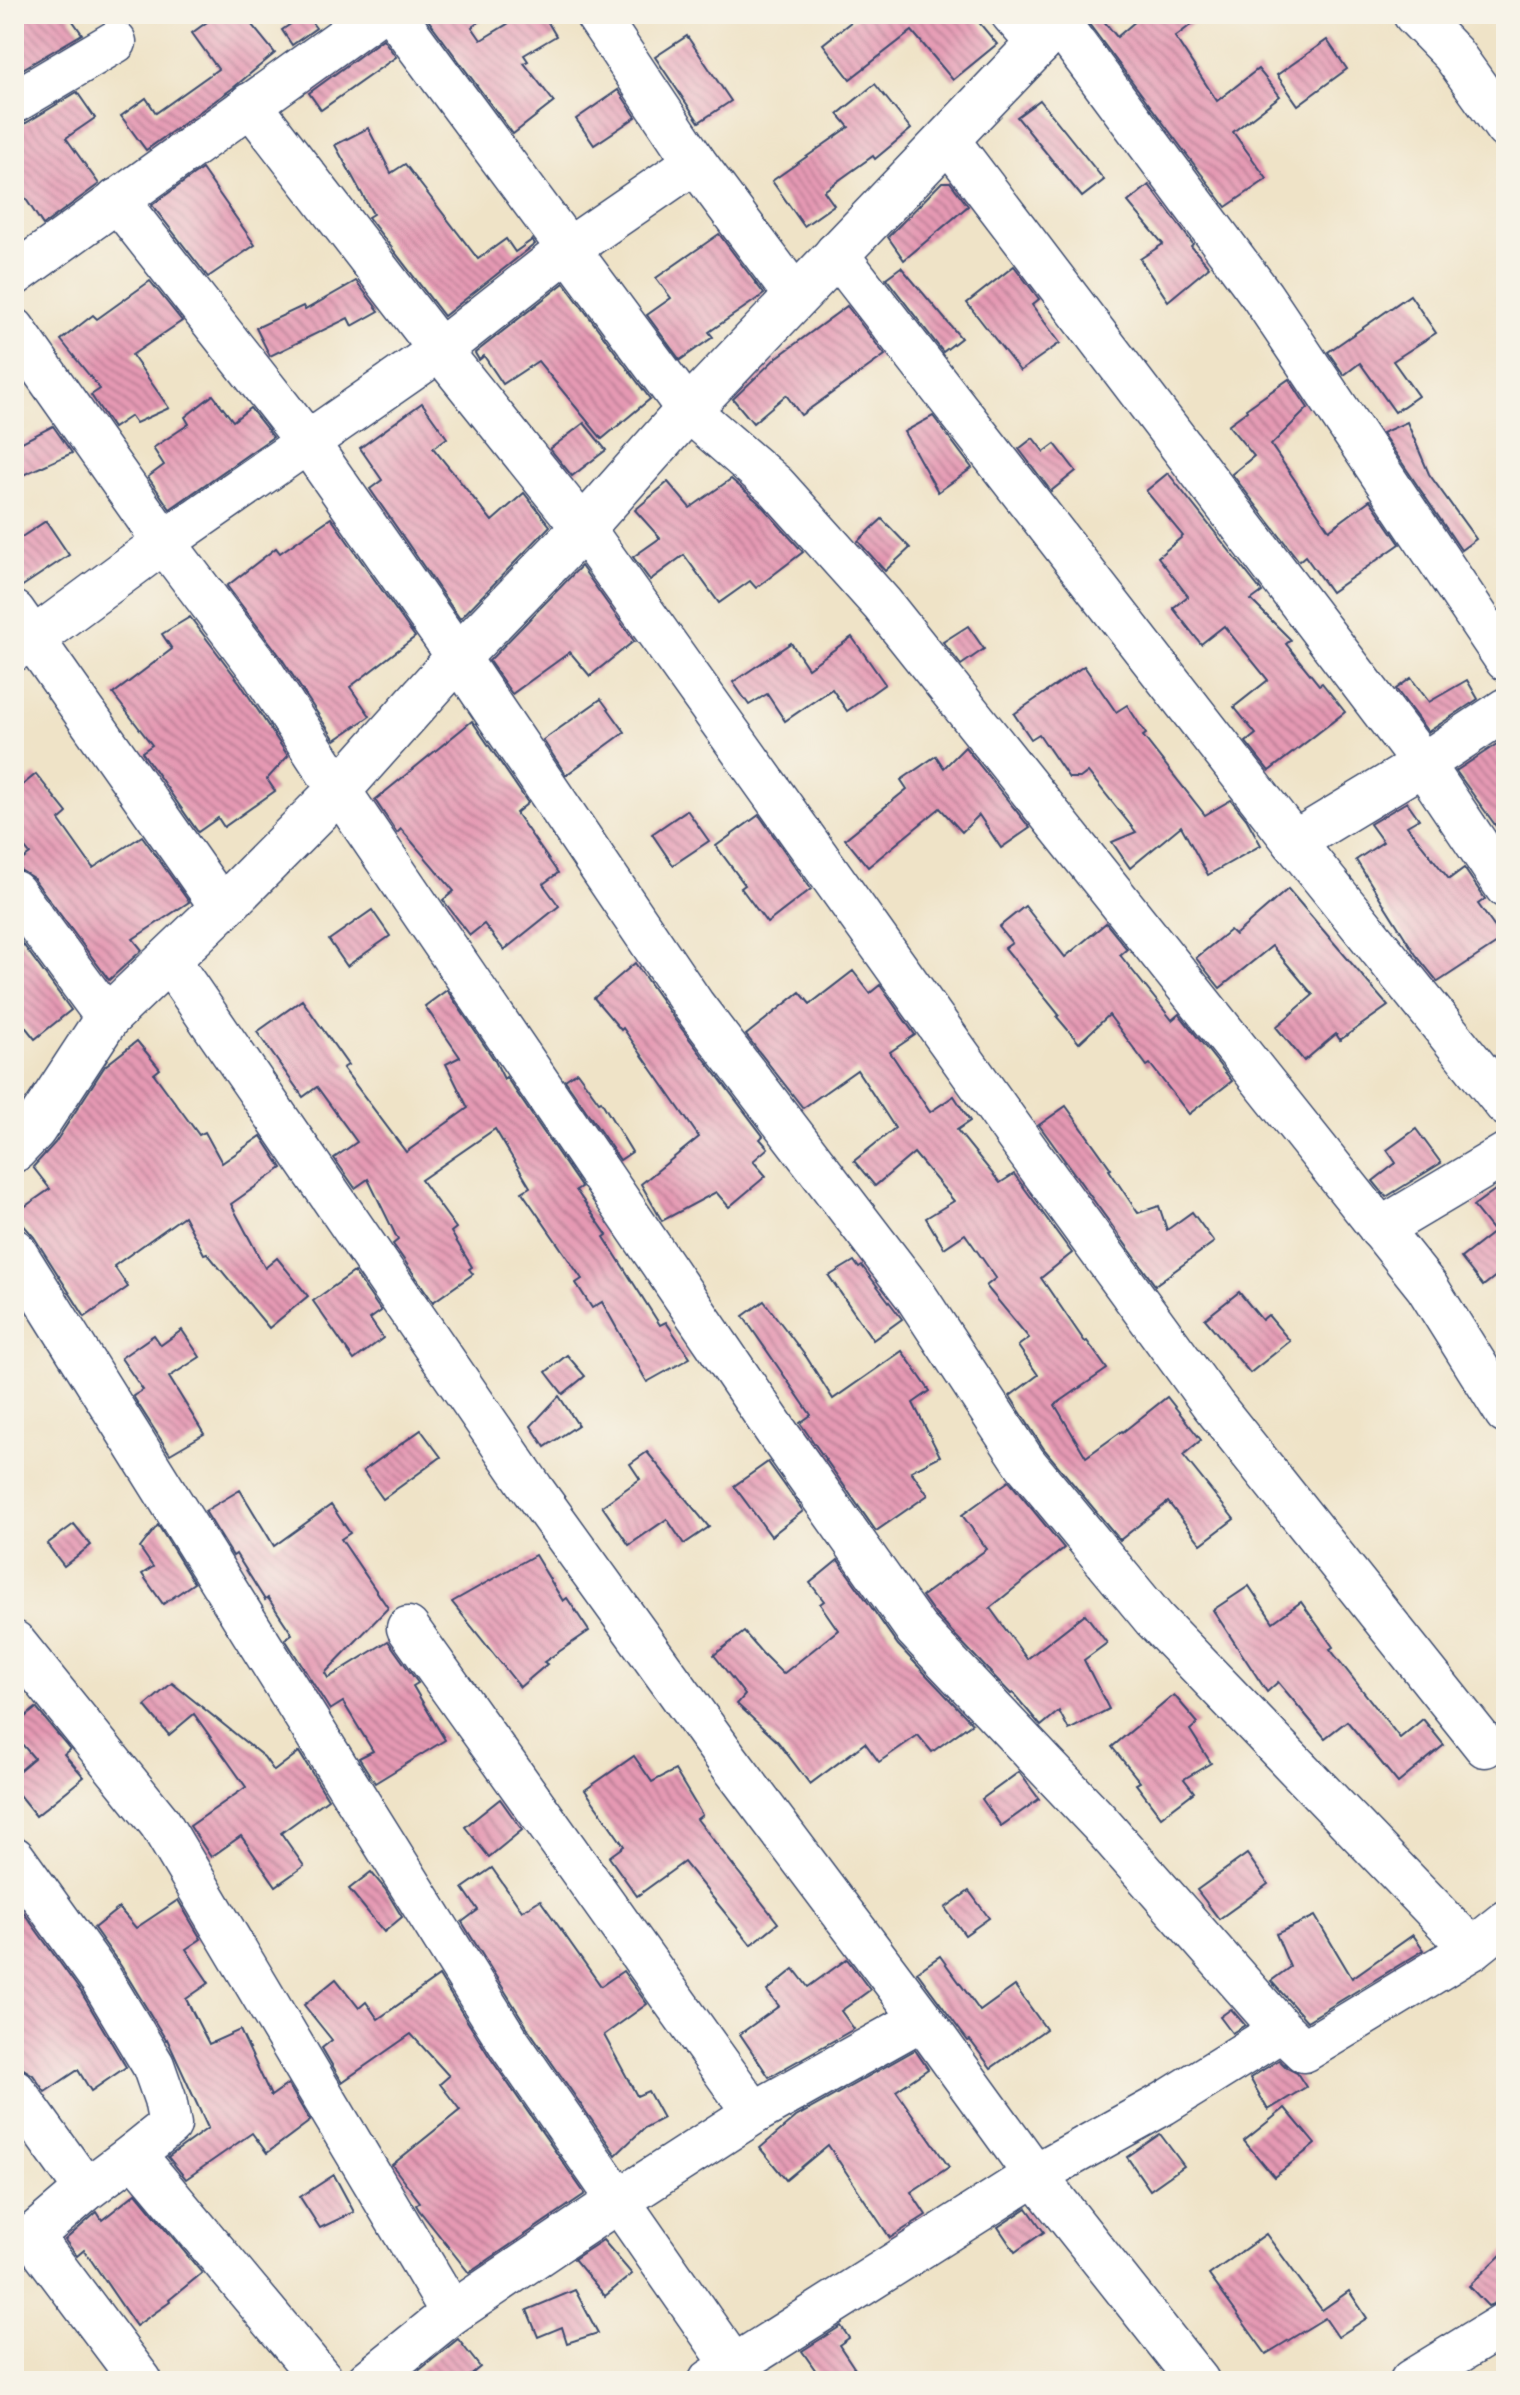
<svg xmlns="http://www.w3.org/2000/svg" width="1520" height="2395" font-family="Dekko,sans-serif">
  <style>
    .building { fill: url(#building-back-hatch) }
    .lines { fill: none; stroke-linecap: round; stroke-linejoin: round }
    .minor-casing { stroke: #3b4a6e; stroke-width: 45 }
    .tertiary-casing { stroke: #3b4a6e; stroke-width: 47 }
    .minor { stroke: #fff; stroke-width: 42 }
    .tertiary { stroke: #fff; stroke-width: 44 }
  </style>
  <defs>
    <pattern id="building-back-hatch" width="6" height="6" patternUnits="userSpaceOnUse" patternTransform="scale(2)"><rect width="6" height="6" fill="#e599b3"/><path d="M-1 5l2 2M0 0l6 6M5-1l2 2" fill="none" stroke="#b97d95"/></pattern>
  </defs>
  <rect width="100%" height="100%" fill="#f7f3e8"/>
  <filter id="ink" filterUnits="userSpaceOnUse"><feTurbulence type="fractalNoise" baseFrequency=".0125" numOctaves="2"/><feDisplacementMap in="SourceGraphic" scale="16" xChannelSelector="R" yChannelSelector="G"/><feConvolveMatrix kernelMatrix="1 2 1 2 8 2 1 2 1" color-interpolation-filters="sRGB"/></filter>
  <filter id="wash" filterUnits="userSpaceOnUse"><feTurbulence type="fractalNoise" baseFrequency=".006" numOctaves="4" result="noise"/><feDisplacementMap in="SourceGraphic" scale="32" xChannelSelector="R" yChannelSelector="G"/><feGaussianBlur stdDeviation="1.8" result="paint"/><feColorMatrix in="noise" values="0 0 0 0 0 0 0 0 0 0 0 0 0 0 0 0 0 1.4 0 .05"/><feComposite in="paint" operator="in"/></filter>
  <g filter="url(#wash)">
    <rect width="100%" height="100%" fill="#efe3c7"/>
    <g id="blocks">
      <g class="building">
        <path d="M 14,14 L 68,14 L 82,34 L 14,74 Z"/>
        <path d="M 218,14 L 243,14 L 275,53 L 233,88 L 146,150 L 121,116 L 146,98 L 156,113 L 218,69 L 192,33 Z"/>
        <path d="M 305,14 L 316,28 L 292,45 L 282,30 Z"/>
        <path d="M 426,14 L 490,14 L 472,27 L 481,40 L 524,14 L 543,14 L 556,36 L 524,55 L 528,61 L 524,63 L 554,102 L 513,134 L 429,21 Z"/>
        <path d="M 861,14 L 972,14 L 997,44 L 953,80 L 912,31 L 850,79 L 823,44 Z"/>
        <path d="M 1095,14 L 1098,14 L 1117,37 L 1144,14 L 1205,14 L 1175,37 L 1217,101 L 1258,69 L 1280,96 L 1233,132 L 1267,179 L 1226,207 L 1089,24 Z"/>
        <path d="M 687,36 L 731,101 L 699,122 L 655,57 Z"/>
        <path d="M 383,39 L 396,57 L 321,110 L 309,93 Z"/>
        <path d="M 1327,40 L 1347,69 L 1298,105 L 1277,75 Z"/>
        <path d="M 875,84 L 911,129 L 875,159 L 873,156 L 824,191 L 834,205 L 804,226 L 772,181 L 849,127 L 838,114 Z"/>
        <path d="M 618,90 L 636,117 L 594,145 L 576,119 Z"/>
        <path d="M 77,92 L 95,118 L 66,138 L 99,184 L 43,225 L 14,181 L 14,126 L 26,123 Z"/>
        <path d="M 1040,100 L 1104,180 L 1082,197 L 1017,117 Z"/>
        <path d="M 368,128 L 391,173 L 405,164 L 478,259 L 506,239 L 515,252 L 532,240 L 535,244 L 444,316 L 368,217 L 373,214 L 335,145 Z"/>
        <path d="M 202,169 L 255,245 L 208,277 L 152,205 Z"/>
        <path d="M 942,182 L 950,182 L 968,206 L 904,260 L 888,237 Z"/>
        <path d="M 1149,185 L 1193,244 L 1191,246 L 1209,267 L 1168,301 L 1140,259 L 1163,244 L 1128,202 Z"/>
        <path d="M 719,234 L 764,294 L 709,332 L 713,337 L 680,360 L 647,315 L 671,298 L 656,278 Z"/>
        <path d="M 1014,266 L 1039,299 L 1032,305 L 1060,343 L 1020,371 L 967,303 Z"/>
        <path d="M 901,267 L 961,338 L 943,352 L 886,278 Z"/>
        <path d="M 150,281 L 182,321 L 132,355 L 169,408 L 136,423 L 131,416 L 113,428 L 91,395 L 100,389 L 61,340 L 93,315 L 97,319 Z"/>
        <path d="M 356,281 L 379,311 L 352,326 L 348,318 L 270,356 L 256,328 L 303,306 L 305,310 Z"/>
        <path d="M 564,283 L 650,399 L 602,439 L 538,361 L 503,384 L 484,356 L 479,360 L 475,353 Z"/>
        <path d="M 1410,295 L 1436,333 L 1393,361 L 1418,396 L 1395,412 L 1360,363 L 1344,375 L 1328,352 Z"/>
        <path d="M 847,306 L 885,355 L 801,415 L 786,395 L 753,423 L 733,399 L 776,358 Z"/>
        <path d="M 1289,379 L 1308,408 L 1271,445 L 1329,530 L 1370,500 L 1400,544 L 1331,592 L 1305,556 L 1299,561 L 1232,474 L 1254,456 L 1228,425 L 1247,411 L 1246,409 Z"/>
        <path d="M 213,395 L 233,421 L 250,408 L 273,437 L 170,509 L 148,477 L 164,465 L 153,448 L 189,424 L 185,417 Z"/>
        <path d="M 422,403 L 447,438 L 433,448 L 492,521 L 524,493 L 550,526 L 460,619 L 370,489 L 382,480 L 360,448 Z"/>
        <path d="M 933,416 L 972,468 L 938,492 L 904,432 Z"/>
        <path d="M 1407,422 L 1429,474 L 1476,539 L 1461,550 L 1382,433 Z"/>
        <path d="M 584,423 L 606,450 L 572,476 L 550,449 Z"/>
        <path d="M 53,426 L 72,453 L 14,479 L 14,446 Z"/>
        <path d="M 1033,438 L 1044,452 L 1055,444 L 1076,471 L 1051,491 L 1019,449 Z"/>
        <path d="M 1168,473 L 1262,592 L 1251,600 L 1291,640 L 1286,644 L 1319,685 L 1322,683 L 1345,712 L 1269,771 L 1246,742 L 1256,734 L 1234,707 L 1268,680 L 1224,626 L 1201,644 L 1173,608 L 1188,596 L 1158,557 L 1183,536 L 1146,491 Z"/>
        <path d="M 731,479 L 759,503 L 803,552 L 756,588 L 750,581 L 719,603 L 684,555 L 650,580 L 633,557 L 660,538 L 635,510 L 668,482 L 690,508 Z"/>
        <path d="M 331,518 L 415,637 L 350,687 L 370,716 L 335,740 L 280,656 L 227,586 L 276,548 L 280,553 Z"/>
        <path d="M 882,519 L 910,548 L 885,571 L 858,541 Z"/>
        <path d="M 46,521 L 69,555 L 18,589 L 14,588 L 14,542 Z"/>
        <path d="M 581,566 L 634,641 L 590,676 L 570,652 L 512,694 L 489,661 Z"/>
        <path d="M 190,617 L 240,683 L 288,756 L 267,779 L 275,791 L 224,827 L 218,818 L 198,832 L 142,752 L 152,745 L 113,694 L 172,649 L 162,634 Z"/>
        <path d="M 968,626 L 984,649 L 961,665 L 943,642 Z"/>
        <path d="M 852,637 L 885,684 L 847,711 L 832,689 L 785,721 L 767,694 L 749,705 L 733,682 L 791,643 L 808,668 Z"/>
        <path d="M 1084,666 L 1116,712 L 1127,705 L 1146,734 L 1143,736 L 1205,815 L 1231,800 L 1247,820 L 1261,845 L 1208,875 L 1181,826 L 1130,868 L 1112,842 L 1136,832 L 1088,772 L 1080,778 L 1069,778 L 1039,734 L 1031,739 L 1014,714 Z"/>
        <path d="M 1411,678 L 1429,702 L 1467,680 L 1478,699 L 1428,732 L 1396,689 Z"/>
        <path d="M 601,699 L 625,732 L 566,775 L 543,740 Z"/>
        <path d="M 472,721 L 528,803 L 516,813 L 558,873 L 543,884 L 559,906 L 504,950 L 484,924 L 470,935 L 443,900 L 454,891 L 401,829 L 397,833 L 375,800 Z"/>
        <path d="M 1506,738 L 1506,840 L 1456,771 Z"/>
        <path d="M 965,747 L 1030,828 L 1001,848 L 979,815 L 962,832 L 940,808 L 868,867 L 845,839 L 907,789 L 901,780 L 936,756 L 944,768 Z"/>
        <path d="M 36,774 L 67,813 L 59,820 L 93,868 L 142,836 L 189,902 L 133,939 L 142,950 L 109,980 L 33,878 L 14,866 L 30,854 L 14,835 L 14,792 Z"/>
        <path d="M 1407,802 L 1419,819 L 1407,826 L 1449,879 L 1464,868 L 1485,899 L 1478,904 L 1503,939 L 1438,982 L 1416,955 L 1356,860 L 1383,842 L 1370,824 Z"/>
        <path d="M 687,810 L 709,841 L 673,865 L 652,834 Z"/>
        <path d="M 759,815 L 811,889 L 767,923 L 741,888 L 745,885 L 716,846 Z"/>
        <path d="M 1288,889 L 1388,1006 L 1340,1040 L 1336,1034 L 1304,1061 L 1276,1027 L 1313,995 L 1272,946 L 1220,988 L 1196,958 L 1230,930 L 1235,935 Z"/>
        <path d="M 1025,906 L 1065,957 L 1106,923 L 1127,949 L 1120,955 L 1172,1020 L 1179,1014 L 1232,1081 L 1189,1114 L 1150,1064 L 1147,1066 L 1109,1015 L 1079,1043 L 1057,1017 L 1059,1015 L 1005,948 L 1012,943 L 999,927 Z"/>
        <path d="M 372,910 L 390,936 L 347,966 L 329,940 Z"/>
        <path d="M 14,932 L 71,1010 L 35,1039 L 14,1013 Z"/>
        <path d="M 635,963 L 675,1020 L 763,1136 L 760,1139 L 768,1148 L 753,1161 L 766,1176 L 729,1207 L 716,1192 L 662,1221 L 641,1184 L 699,1137 L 623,1028 L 621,1030 L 594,998 Z"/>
        <path d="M 853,971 L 870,993 L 880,985 L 915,1035 L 890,1052 L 930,1112 L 954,1096 L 970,1121 L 957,1130 L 1000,1183 L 1014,1174 L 1072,1253 L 1041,1278 L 1085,1342 L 1087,1341 L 1107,1369 L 1055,1405 L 1086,1457 L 1122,1431 L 1123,1432 L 1167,1397 L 1201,1440 L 1183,1455 L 1234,1519 L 1201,1544 L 1168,1502 L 1120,1540 L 1044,1449 L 1010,1396 L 1038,1375 L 1018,1346 L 1029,1338 L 986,1286 L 996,1278 L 965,1234 L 944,1248 L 926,1218 L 954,1201 L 914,1153 L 875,1186 L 854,1161 L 895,1128 L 857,1070 L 803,1108 L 746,1035 L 800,992 L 810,1004 Z"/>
        <path d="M 447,990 L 495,1061 L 504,1079 L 506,1077 L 581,1187 L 576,1190 L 607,1235 L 604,1237 L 660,1325 L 666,1322 L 690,1358 L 647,1382 L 602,1302 L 592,1308 L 576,1283 L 582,1279 L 522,1192 L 530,1187 L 495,1129 L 421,1180 L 456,1228 L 451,1232 L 472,1267 L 469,1269 L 473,1274 L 433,1302 L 393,1244 L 398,1240 L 368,1179 L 355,1188 L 334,1158 L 357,1142 L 317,1087 L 303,1097 L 257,1032 L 302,1000 L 348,1065 L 343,1068 L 406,1152 L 468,1108 L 446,1064 L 460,1057 L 425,1006 Z"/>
        <path d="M 137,1041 L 160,1069 L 154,1074 L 199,1135 L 205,1132 L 222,1163 L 261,1136 L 282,1168 L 231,1204 L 265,1268 L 277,1258 L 308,1296 L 269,1328 L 207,1253 L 204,1254 L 184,1216 L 114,1266 L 128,1287 L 85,1317 L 34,1237 L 14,1214 L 50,1189 L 33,1167 L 55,1143 L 105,1066 Z"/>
        <path d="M 577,1072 L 599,1102 L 601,1101 L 632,1152 L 620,1160 L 565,1080 Z"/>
        <path d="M 1066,1106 L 1111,1169 L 1109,1170 L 1138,1213 L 1159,1206 L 1167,1230 L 1192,1212 L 1214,1242 L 1155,1285 L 1039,1125 Z"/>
        <path d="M 1416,1129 L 1441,1163 L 1386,1197 L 1373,1181 L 1396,1163 L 1387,1150 Z"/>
        <path d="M 1506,1182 L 1506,1268 L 1483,1286 L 1461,1258 L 1494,1232 L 1473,1206 Z"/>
        <path d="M 854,1261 L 859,1268 L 862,1266 L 902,1319 L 873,1340 L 829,1276 Z"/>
        <path d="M 354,1272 L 381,1311 L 370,1319 L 383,1338 L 354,1360 L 313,1301 Z"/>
        <path d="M 1239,1292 L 1262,1320 L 1268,1315 L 1290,1341 L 1250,1373 L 1205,1319 Z"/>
        <path d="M 764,1301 L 807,1358 L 833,1399 L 902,1351 L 930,1391 L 913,1403 L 940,1456 L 911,1471 L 928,1495 L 876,1531 L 800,1423 L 811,1415 L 743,1316 Z"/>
        <path d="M 182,1330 L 200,1357 L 169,1377 L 204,1434 L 170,1454 L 133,1396 L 143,1390 L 121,1358 L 154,1335 L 161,1345 Z"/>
        <path d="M 567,1355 L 585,1376 L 563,1394 L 546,1372 Z"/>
        <path d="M 559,1396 L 578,1425 L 545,1447 L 531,1426 Z"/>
        <path d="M 421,1430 L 441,1457 L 383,1499 L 363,1471 Z"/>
        <path d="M 647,1452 L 709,1527 L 684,1544 L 667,1519 L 629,1545 L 602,1506 L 640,1479 L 630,1464 Z"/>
        <path d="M 768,1462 L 803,1511 L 771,1536 L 734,1486 Z"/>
        <path d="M 1009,1481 L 1064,1548 L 990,1608 L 1027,1659 L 1085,1614 L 1107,1643 L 1084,1660 L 1109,1709 L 1069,1730 L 1059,1711 L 1041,1726 L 1013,1693 L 1011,1694 L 935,1614 L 922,1596 L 987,1549 L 962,1515 Z"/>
        <path d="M 240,1490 L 274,1546 L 331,1505 L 350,1533 L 341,1539 L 388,1608 L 325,1673 L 328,1678 L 388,1641 L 418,1683 L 413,1686 L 445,1740 L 375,1783 L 359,1758 L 373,1751 L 343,1702 L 330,1710 L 285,1639 L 292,1634 L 268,1598 L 265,1600 L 236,1554 L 233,1556 L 205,1511 Z"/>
        <path d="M 74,1524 L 91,1545 L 64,1566 L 47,1544 Z"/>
        <path d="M 158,1525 L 194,1583 L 163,1604 L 142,1574 L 153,1567 L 140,1548 Z"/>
        <path d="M 535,1555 L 563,1601 L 567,1598 L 589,1631 L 544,1662 L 547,1664 L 520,1687 L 452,1602 Z"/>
        <path d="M 838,1560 L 898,1645 L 972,1723 L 932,1752 L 918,1735 L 879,1762 L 865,1743 L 810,1784 L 778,1742 L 737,1704 L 745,1695 L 714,1655 L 744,1632 L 762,1653 L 783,1674 L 838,1630 L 820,1604 L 824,1601 L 810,1583 Z"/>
        <path d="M 1249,1586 L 1273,1622 L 1301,1602 L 1333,1647 L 1330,1649 L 1400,1738 L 1423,1719 L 1444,1745 L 1398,1783 L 1347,1721 L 1325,1738 L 1278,1682 L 1267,1692 L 1213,1610 Z"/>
        <path d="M 172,1683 L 264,1757 L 274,1771 L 299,1752 L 328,1799 L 281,1833 L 304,1866 L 276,1886 L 241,1836 L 211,1857 L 190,1826 L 246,1787 L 194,1714 L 169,1735 L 145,1706 Z"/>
        <path d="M 1174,1695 L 1198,1723 L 1190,1730 L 1211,1763 L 1184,1779 L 1194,1792 L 1161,1817 L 1136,1784 L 1140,1782 L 1112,1747 Z"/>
        <path d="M 36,1708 L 70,1749 L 64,1754 L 84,1777 L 36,1816 L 14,1789 L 14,1775 L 34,1758 L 14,1735 L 14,1726 Z"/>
        <path d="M 634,1756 L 652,1782 L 675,1770 L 702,1815 L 697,1819 L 778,1923 L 751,1945 L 684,1862 L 637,1896 L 609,1857 L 624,1846 L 585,1790 Z"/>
        <path d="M 1019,1772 L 1039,1799 L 1001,1826 L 982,1799 Z"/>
        <path d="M 500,1799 L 522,1830 L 489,1857 L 465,1827 Z"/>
        <path d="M 1247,1854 L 1268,1884 L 1219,1919 L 1197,1890 Z"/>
        <path d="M 492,1868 L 522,1911 L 540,1900 L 601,1986 L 623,1971 L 647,2004 L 604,2035 L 637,2096 L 648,2091 L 663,2118 L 644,2128 L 616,2155 L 529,2030 L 462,1922 L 478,1910 L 463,1888 Z"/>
        <path d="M 371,1872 L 385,1889 L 402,1917 L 384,1932 L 349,1889 Z"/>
        <path d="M 969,1891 L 989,1918 L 965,1935 L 945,1908 Z"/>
        <path d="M 178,1900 L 201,1939 L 186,1949 L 209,1983 L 186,1999 L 209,2044 L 240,2030 L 271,2096 L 288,2084 L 310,2121 L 267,2153 L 252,2133 L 186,2179 L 168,2157 L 208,2128 L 167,2039 L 166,2040 L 121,1966 L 94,1928 L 119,1908 L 136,1928 Z"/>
        <path d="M 21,1909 L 81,1992 L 126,2067 L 91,2091 L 78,2070 L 45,2092 L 33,2075 L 14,2063 L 14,1914 Z"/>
        <path d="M 1315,1916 L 1352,1978 L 1413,1935 L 1424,1950 L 1307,2021 L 1271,1981 L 1290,1967 L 1276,1934 Z"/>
        <path d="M 940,1956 L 980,2011 L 1015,1986 L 1046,2029 L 991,2068 L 970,2040 L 968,2041 L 917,1972 Z"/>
        <path d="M 847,1959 L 870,1990 L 841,2011 L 854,2029 L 769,2077 L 740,2034 L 779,2006 L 767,1991 L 794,1969 L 808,1987 Z"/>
        <path d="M 439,1976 L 489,2056 L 585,2194 L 469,2273 L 419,2210 L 416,2205 L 420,2202 L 392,2165 L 460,2110 L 440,2084 L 449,2076 L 411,2034 L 342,2082 L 322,2048 L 332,2040 L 304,2005 L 336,1979 L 359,2008 L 366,2002 L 378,2019 Z"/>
        <path d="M 1231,2009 L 1245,2025 L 1232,2033 L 1220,2017 Z"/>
        <path d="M 915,2050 L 928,2069 L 896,2091 L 949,2167 L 911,2192 L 926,2215 L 890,2238 L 828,2145 L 786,2180 L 760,2148 L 796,2117 Z"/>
        <path d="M 1279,2060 L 1287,2068 L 1297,2073 L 1306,2087 L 1268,2110 L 1250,2078 Z"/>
        <path d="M 1285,2108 L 1315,2144 L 1274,2177 L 1244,2141 Z"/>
        <path d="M 1160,2134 L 1184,2166 L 1150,2190 L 1127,2157 Z"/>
        <path d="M 334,2175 L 354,2212 L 320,2228 L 300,2197 Z"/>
        <path d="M 136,2193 L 202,2273 L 169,2300 L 170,2302 L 136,2326 L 84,2250 L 77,2256 L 65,2240 L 97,2212 L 102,2220 Z"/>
        <path d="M 1027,2208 L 1044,2232 L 1015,2252 L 998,2227 Z"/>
        <path d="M 1266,2234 L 1322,2310 L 1349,2291 L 1367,2318 L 1338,2337 L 1325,2318 L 1266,2354 L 1209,2275 Z"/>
        <path d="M 603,2240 L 632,2274 L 605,2296 L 574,2259 Z"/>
        <path d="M 1506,2250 L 1506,2299 L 1488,2306 L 1469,2286 Z"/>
        <path d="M 575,2290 L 598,2333 L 567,2343 L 562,2327 L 538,2337 L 527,2310 Z"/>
        <path d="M 841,2326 L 849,2338 L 839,2345 L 863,2381 L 823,2381 L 802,2351 Z"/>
        <path d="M 458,2339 L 480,2367 L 463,2381 L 406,2381 Z"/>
      </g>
    </g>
  </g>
  <g filter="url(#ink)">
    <use href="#blocks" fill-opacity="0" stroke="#3b4a6e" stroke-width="2"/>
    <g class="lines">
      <g class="minor-casing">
        <g id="minor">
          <path d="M 394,14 L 688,410 L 776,486 L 882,604 L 1427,1287 L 1506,1413"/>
          <path d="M 596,14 L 695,162 L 796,297"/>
          <path d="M 1012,14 L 1039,45"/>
          <path d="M 1414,14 L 1453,54 L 1506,128"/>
          <path d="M 1059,23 L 1262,296 L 1506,660"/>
          <path d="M 14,102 L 115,42"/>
          <path d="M 250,104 L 440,350 L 583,528 L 1029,1153 L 1213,1405 L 1485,1746"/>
          <path d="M 948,140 L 1423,764 L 1506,887"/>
          <path d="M 117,200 L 308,443 L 458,657 L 694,1006 L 915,1295 L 1025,1463 L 1154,1619 L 1472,1949"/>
          <path d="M 836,253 L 1294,842 L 1506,1105"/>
          <path d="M 14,275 L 377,14"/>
          <path d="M 14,329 L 164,542 L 260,669 L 339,790 L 780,1437 L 916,1629 L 1099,1822 L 1282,2030"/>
          <path d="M 14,612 L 222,908"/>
          <path d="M 14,650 L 33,639 L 164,542 L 440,350 L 567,250 L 695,162"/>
          <path d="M 1294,842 L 1423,764 L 1506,709"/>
          <path d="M 14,892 L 107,1018"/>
          <path d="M 168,959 L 533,1490 L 727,1759 L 922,2019 L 1035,2175 L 1198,2381"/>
          <path d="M 1380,1229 L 1506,1154"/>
          <path d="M 14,1250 L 509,2043 L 744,2381"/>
          <path d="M 408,1628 L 754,2113"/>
          <path d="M 14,1642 L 160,1823 L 452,2313"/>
          <path d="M 14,1858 L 101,1979 L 153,2065 L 165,2099 L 170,2125 L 134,2154 L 323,2381"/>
          <path d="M 14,2090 L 86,2190"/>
          <path d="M 134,2154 L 86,2190 L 32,2236 L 141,2381"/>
          <path d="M 368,2381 L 452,2313 L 618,2201 L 754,2113 L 922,2019"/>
          <path d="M 710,2381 L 1035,2175 L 1163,2104 L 1282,2030 L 1304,2051 L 1472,1949 L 1506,1922"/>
          <path d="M 1411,2381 L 1506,2323"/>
        </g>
      </g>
      <g class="tertiary-casing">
        <path id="tertiary" d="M 14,1150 L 34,1129 L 107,1018 L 222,908 L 339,790 L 458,657 L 583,528 L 688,410 L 1067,14"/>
      </g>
      <use href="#minor" class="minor"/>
      <use href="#tertiary" class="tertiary"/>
    </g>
  </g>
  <rect width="1520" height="2395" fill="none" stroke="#f7f3e8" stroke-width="48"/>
</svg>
